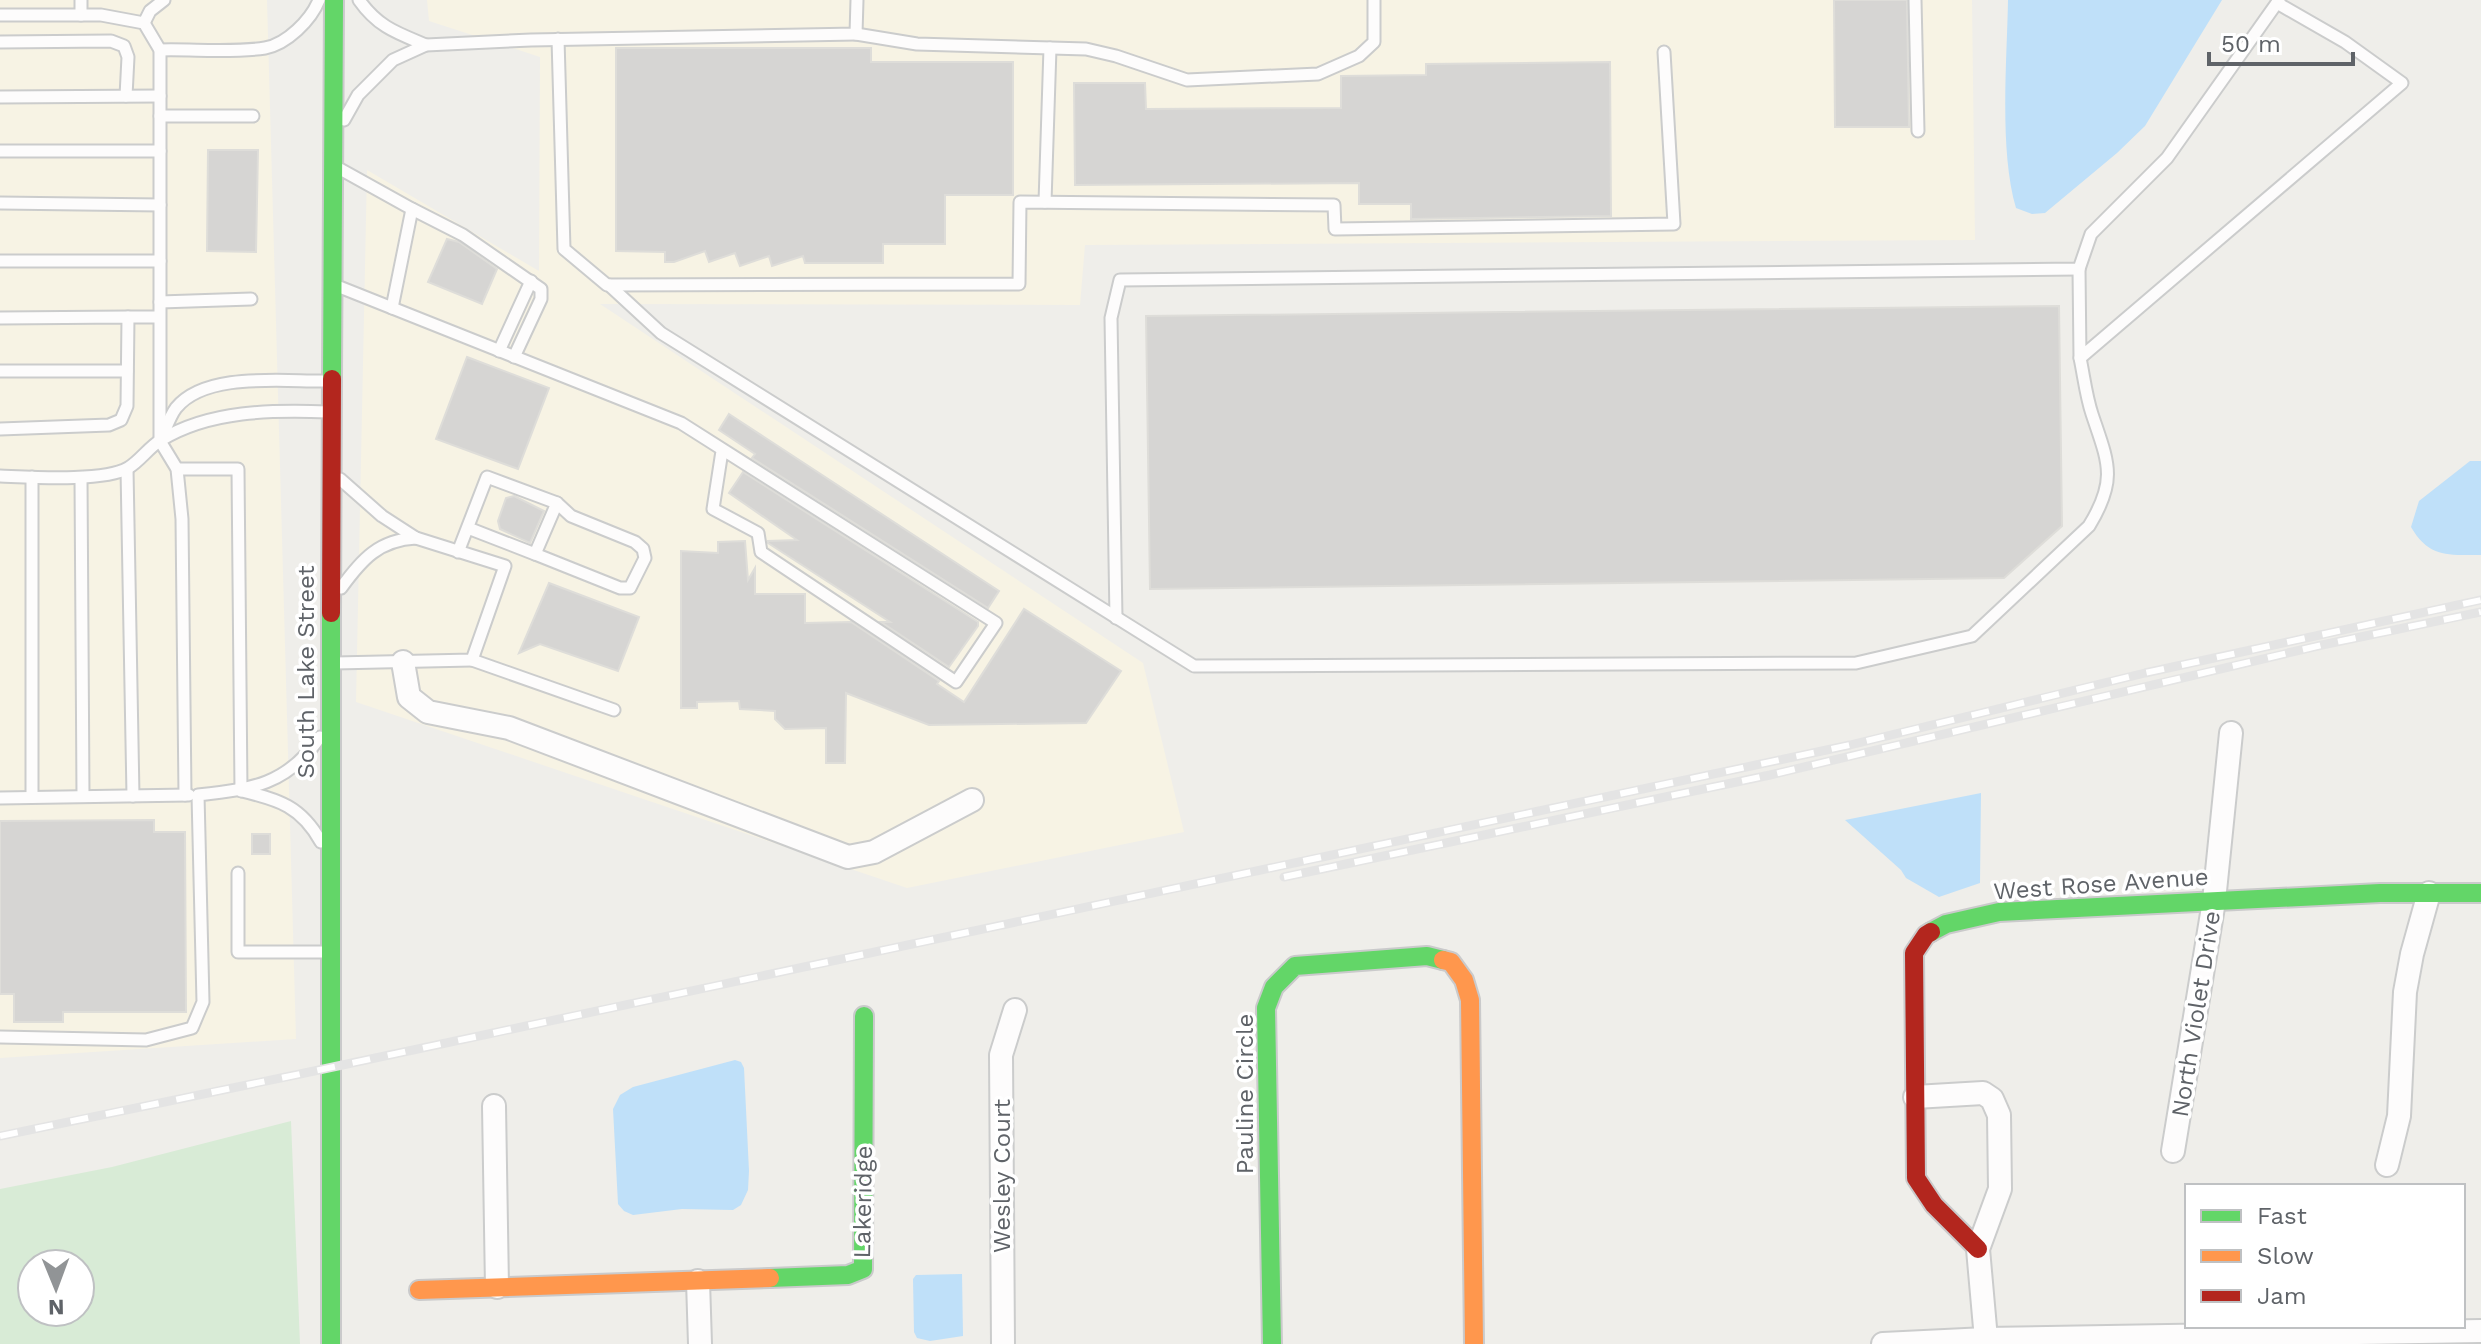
<svg xmlns="http://www.w3.org/2000/svg" width="2481" height="1344" font-family="'Work Sans',sans-serif">
  <style>
    .commercial { fill: #f7f3e4 }
    .green { fill: #d8ebd6; fill-rule: evenodd }
    .water { fill: #bfe0f9 }
    .building { fill: #d6d5d3; stroke: #deddd9; stroke-width: 2 }
    .lines { fill: none; stroke-linecap: round; stroke-linejoin: round }
    .lane-casing { stroke: #cbcccc; stroke-width: 15 }
    .street-casing { stroke: #cbcccc; stroke-width: 26 }
    .fast-casing { stroke: #cacacb; stroke-width: 22 }
    .slow-casing { stroke: #cacacb; stroke-width: 22 }
    .jam-casing { stroke: #cacacb; stroke-width: 22 }
    .lane { stroke: #fdfcfc; stroke-width: 11 }
    .street { stroke: #fdfcfc; stroke-width: 22 }
    .fast { stroke: #63d668; stroke-width: 18 }
    .slow { stroke: #ff974d; stroke-width: 18 }
    .jam { stroke: #b3261e; stroke-width: 18 }
    .rail-casing { stroke: #e4e4e4; stroke-width: 9 }
    .rail { stroke: #fff; stroke-width: 6; stroke-dasharray: 18; stroke-linecap: butt }
    .labels { text-anchor: middle; stroke-width: 7; stroke-linejoin: round; paint-order: stroke }
    .street-label { font-size: 24px; fill: #5f6368; stroke: #fff }
  </style>
  <rect width="100%" height="100%" fill="#efeeea"/>
  <g class="commercial">
    <path d="M 0,0 L 267,0 L 296,1039 L 0,1058 Z"/>
    <path d="M 427,0 L 1972,0 L 1975,240 L 1085,245 L 1080,305 L 600,304 L 1143,663 L 1184,832 L 907,888 L 356,702 L 367,170 L 539,271 L 540,57 L 429,21 Z"/>
  </g>
  <path class="green" d="M 291,1121 L 300,1344 L 0,1344 L 0,1189 L 112,1167 ZM 32,1264 L 80,1264 L 80,1312 L 32,1312 Z"/>
  <g class="water">
    <path d="M 2008,0 L 2222,0 L 2145,126 L 2117,153 L 2045,213 L 2032,214 L 2016,208 C 1999,150 2007,61 2008,0 Z"/>
    <path d="M 2470,461 L 2481,461 L 2481,555 C 2448,555 2429,558 2411,527 L 2419,501 Z"/>
    <path d="M 1981,793 L 1980,883 L 1939,897 L 1906,878 L 1901,870 L 1845,820 Z"/>
    <path d="M 735,1060 L 741,1062 L 744,1068 L 749,1171 L 748,1190 L 741,1205 L 733,1210 L 682,1209 L 633,1215 L 624,1211 L 618,1204 L 613,1109 L 620,1095 L 633,1087 Z"/>
    <path d="M 962,1274 L 963,1336 L 930,1341 L 917,1338 L 914,1332 L 913,1279 L 916,1275 Z"/>
  </g>
  <g class="building">
    <path d="M 1834,0 L 1907,0 L 1909,127 L 1835,127 Z"/>
    <path d="M 616,48 L 871,48 L 871,62 L 1013,62 L 1013,195 L 945,195 L 945,244 L 883,244 L 883,263 L 805,263 L 803,256 L 772,266 L 769,256 L 740,266 L 735,253 L 709,262 L 705,251 L 674,262 L 665,262 L 665,252 L 616,251 Z"/>
    <path d="M 1610,62 L 1611,216 L 1411,219 L 1411,204 L 1359,204 L 1359,183 L 1075,185 L 1074,83 L 1145,83 L 1146,109 L 1341,108 L 1341,76 L 1426,75 L 1426,64 Z"/>
    <path d="M 208,150 L 258,150 L 256,252 L 207,251 Z"/>
    <path d="M 447,239 L 459,242 L 497,269 L 482,304 L 428,282 Z"/>
    <path d="M 2059,306 L 2062,526 L 2004,578 L 1150,589 L 1146,316 Z"/>
    <path d="M 467,357 L 549,388 L 518,469 L 436,439 Z"/>
    <path d="M 729,414 L 999,591 L 988,608 L 752,458 L 755,454 L 719,430 Z"/>
    <path d="M 743,472 L 978,622 L 978,626 L 949,667 L 881,622 L 890,622 L 768,543 L 768,541 L 797,540 L 729,493 Z"/>
    <path d="M 514,496 L 544,511 L 530,543 L 500,529 L 498,521 L 506,498 Z"/>
    <path d="M 745,541 L 748,580 L 755,568 L 755,594 L 805,594 L 805,623 L 851,622 L 939,681 L 937,684 L 964,702 L 1024,609 L 1121,671 L 1086,723 L 929,725 L 846,693 L 845,763 L 826,763 L 826,728 L 785,729 L 775,719 L 775,711 L 740,709 L 739,701 L 697,702 L 697,708 L 681,708 L 681,551 L 718,553 L 718,542 Z"/>
    <path d="M 549,583 L 639,617 L 618,671 L 540,644 L 519,653 Z"/>
    <path d="M 154,820 L 154,832 L 185,832 L 186,1012 L 63,1012 L 63,1022 L 14,1022 L 14,994 L 0,994 L 0,821 Z"/>
    <rect x="252" y="834" width="18" height="20"/>
  </g>
  <g class="lines">
    <g class="lane-casing">
      <g id="lane">
        <path d="M 359,0 C 378,27 397,33 426,45"/>
        <path d="M 1915,0 L 1918,131"/>
        <path d="M 0,15 L 101,15 L 144,23 L 160,50 L 160,441 L 177,469 L 182,519 L 185,795"/>
        <path d="M 81,15 L 81,0"/>
        <path d="M 144,23 L 150,11 L 164,0"/>
        <path d="M 856,34 L 917,44 L 1086,49 L 1116,56 L 1187,80 L 1318,74 L 1359,56 L 1374,42 L 1374,0"/>
        <path d="M 558,39 L 564,249 L 607,285 L 1019,284 L 1020,202 L 1334,205 L 1335,229 L 1674,224 L 1664,52"/>
        <path d="M 0,42 L 111,41 L 124,46 L 128,57 L 126,96"/>
        <path d="M 160,50 C 191,49 236,53 265,48 C 287,44 311,20 319,0"/>
        <path d="M 0,97 L 160,96"/>
        <path d="M 160,116 L 253,116"/>
        <path d="M 344,120 L 358,95 L 393,60 L 426,45 L 531,40 L 856,34 L 857,0"/>
        <path d="M 0,151 L 160,151"/>
        <path d="M 340,169 L 412,209 L 392,308"/>
        <path d="M 1045,202 L 1050,48"/>
        <path d="M 0,203 L 160,205"/>
        <path d="M 412,209 L 463,235 L 541,289 L 541,299 L 514,357"/>
        <path d="M 0,261 L 160,261"/>
        <path d="M 2079,269 L 2080,358 L 2402,83 L 2345,42 L 2277,3"/>
        <path d="M 609,285 L 661,333 L 1194,666 L 1856,663 L 1972,636 L 2089,526 C 2118,479 2108,462 2092,414 C 2086,396 2084,377 2080,358"/>
        <path d="M 337,286 L 681,423 L 996,623 L 956,682 L 761,552 L 758,533 L 713,509 L 722,451"/>
        <path d="M 160,302 L 251,299"/>
        <path d="M 128,317 L 159,317"/>
        <path d="M 0,318 L 128,317 L 127,406 L 121,420 L 109,425 L 0,429"/>
        <path d="M 499,351 L 531,281"/>
        <path d="M 0,371 L 127,371"/>
        <path d="M 162,437 C 166,428 170,416 176,408 C 206,371 285,382 328,381"/>
        <path d="M 127,469 L 133,796"/>
        <path d="M 177,469 L 238,469 L 241,791"/>
        <path d="M 0,476 C 29,477 104,482 128,468 C 140,461 149,447 161,440 C 210,410 272,410 328,412"/>
        <path d="M 81,478 L 83,796"/>
        <path d="M 458,552 L 487,477 L 557,503 L 535,554 L 468,528"/>
        <path d="M 535,554 L 620,588 L 630,588 L 645,558 L 643,549 L 635,542 L 571,516 L 557,503"/>
        <path d="M 341,588 C 362,559 379,540 416,538"/>
        <path d="M 1116,618 L 1111,318 L 1120,280 L 2079,269 L 2091,234 L 2167,158 L 2279,0"/>
        <path d="M 472,660 L 614,710"/>
        <path d="M 335,663 L 472,660 L 505,566 L 416,538 L 382,516 L 340,479"/>
        <path d="M 242,791 C 279,800 301,806 321,842"/>
        <path d="M 32,797 L 32,477"/>
        <path d="M 0,798 L 189,795"/>
        <path d="M 238,873 L 238,952 L 325,952"/>
        <path d="M 0,1037 L 146,1040 L 192,1028 L 203,1002 L 198,795 C 252,789 287,785 320,737"/>
      </g>
    </g>
    <g class="street-casing">
      <g id="street">
        <path d="M 403,662 L 409,697 L 428,712 L 509,728 L 848,857 L 874,852 L 972,800"/>
        <path d="M 1915,1097 L 1983,1093 L 1992,1099 L 1999,1115 L 2000,1189 L 1978,1249 L 1986,1339"/>
        <path d="M 494,1106 L 497,1287"/>
        <path d="M 2173,1151 L 2214,901 L 2231,733"/>
        <path d="M 2387,1165 L 2399,1116 L 2405,992 L 2412,954 L 2429,893"/>
        <path d="M 698,1281 L 700,1344"/>
        <path d="M 1003,1344 L 1001,1055 L 1015,1010"/>
        <path d="M 1883,1344 L 1986,1339 L 2481,1331"/>
      </g>
    </g>
    <g class="fast-casing">
      <g id="fast">
        <path d="M 332,379 L 334,0"/>
        <path d="M 331,613 L 331,1344"/>
        <path d="M 1931,932 L 1946,924 L 1999,912 L 2380,893 L 2481,893"/>
        <path d="M 770,1278 L 848,1275 L 863,1269 L 864,1016"/>
        <path d="M 1272,1344 L 1266,1008 L 1274,987 L 1295,966 L 1427,956 L 1443,960"/>
      </g>
    </g>
    <g class="slow-casing">
      <g id="slow">
        <path d="M 1443,960 L 1451,962 L 1464,980 L 1470,1000 L 1474,1344"/>
        <path d="M 419,1290 L 770,1278"/>
      </g>
    </g>
    <g class="jam-casing">
      <g id="jam">
        <path d="M 331,613 L 332,379"/>
        <path d="M 1931,932 L 1926,935 L 1914,953 L 1916,1178 L 1934,1205 L 1978,1249"/>
      </g>
    </g>
    <use href="#lane" class="lane"/>
    <use href="#street" class="street"/>
    <use href="#fast" class="fast"/>
    <use href="#slow" class="slow"/>
    <use href="#jam" class="jam"/>
    <g class="rail-casing">
      <g id="rail">
        <path d="M 1284,877 L 1770,775 L 2322,645 L 2481,612"/>
        <path d="M 0,1136 L 300,1074 L 1850,745 L 2145,673 L 2481,600"/>
      </g>
    </g>
    <use href="#rail" class="rail"/>
  </g>
  <g class="labels">
    <g class="street-label">
      <text transform="translate(306 672) rotate(-90)" y="8">South Lake Street</text>
      <text transform="translate(2101 884) rotate(-4)" y="8">West Rose Avenue</text>
      <text transform="translate(2196 1014) rotate(-81)" y="8">North Violet Drive</text>
      <text transform="translate(1245 1094) rotate(-90)" y="8">Pauline Circle</text>
      <text transform="translate(1002 1176) rotate(-90)" y="8">Wesley Court</text>
      <text transform="translate(863 1202) rotate(-89)" y="8">Lakeridge</text>
    </g>
  </g>
  <rect x="2185" y="1184" width="280" height="144" fill="#ffffff" stroke="#bfc1c3" stroke-width="2"/>
  <rect x="2201" y="1210" width="40" height="12" fill="#63d668" stroke="#bfc1c3" stroke-width="2"/>
  <text x="2257" y="1224" font-size="24" fill="#5f6368">Fast</text>
  <rect x="2201" y="1250" width="40" height="12" fill="#ff974d" stroke="#bfc1c3" stroke-width="2"/>
  <text x="2257" y="1264" font-size="24" fill="#5f6368">Slow</text>
  <rect x="2201" y="1290" width="40" height="12" fill="#b3261e" stroke="#bfc1c3" stroke-width="2"/>
  <text x="2257" y="1304" font-size="24" fill="#5f6368">Jam</text>
  <g transform="translate(56 1288) rotate(179)"><circle r="38" fill="#ffffff" stroke="#bfc1c3" stroke-width="2"/>
  <path d="M0-6L14 30L0 20L-14 30Z" fill="#919496"/>
  <text y="-12" font-size="22" font-weight="bold" text-anchor="middle" fill="#5f6368">N</text>
  </g>
  <path d="M2209 52v12h144v-12" fill="none" stroke="#5f6368" stroke-width="4"/>
  <text x="2221" y="52" font-size="24" fill="#5f6368" stroke="#ffffff" stroke-width="6" paint-order="stroke">50 m</text>
</svg>
